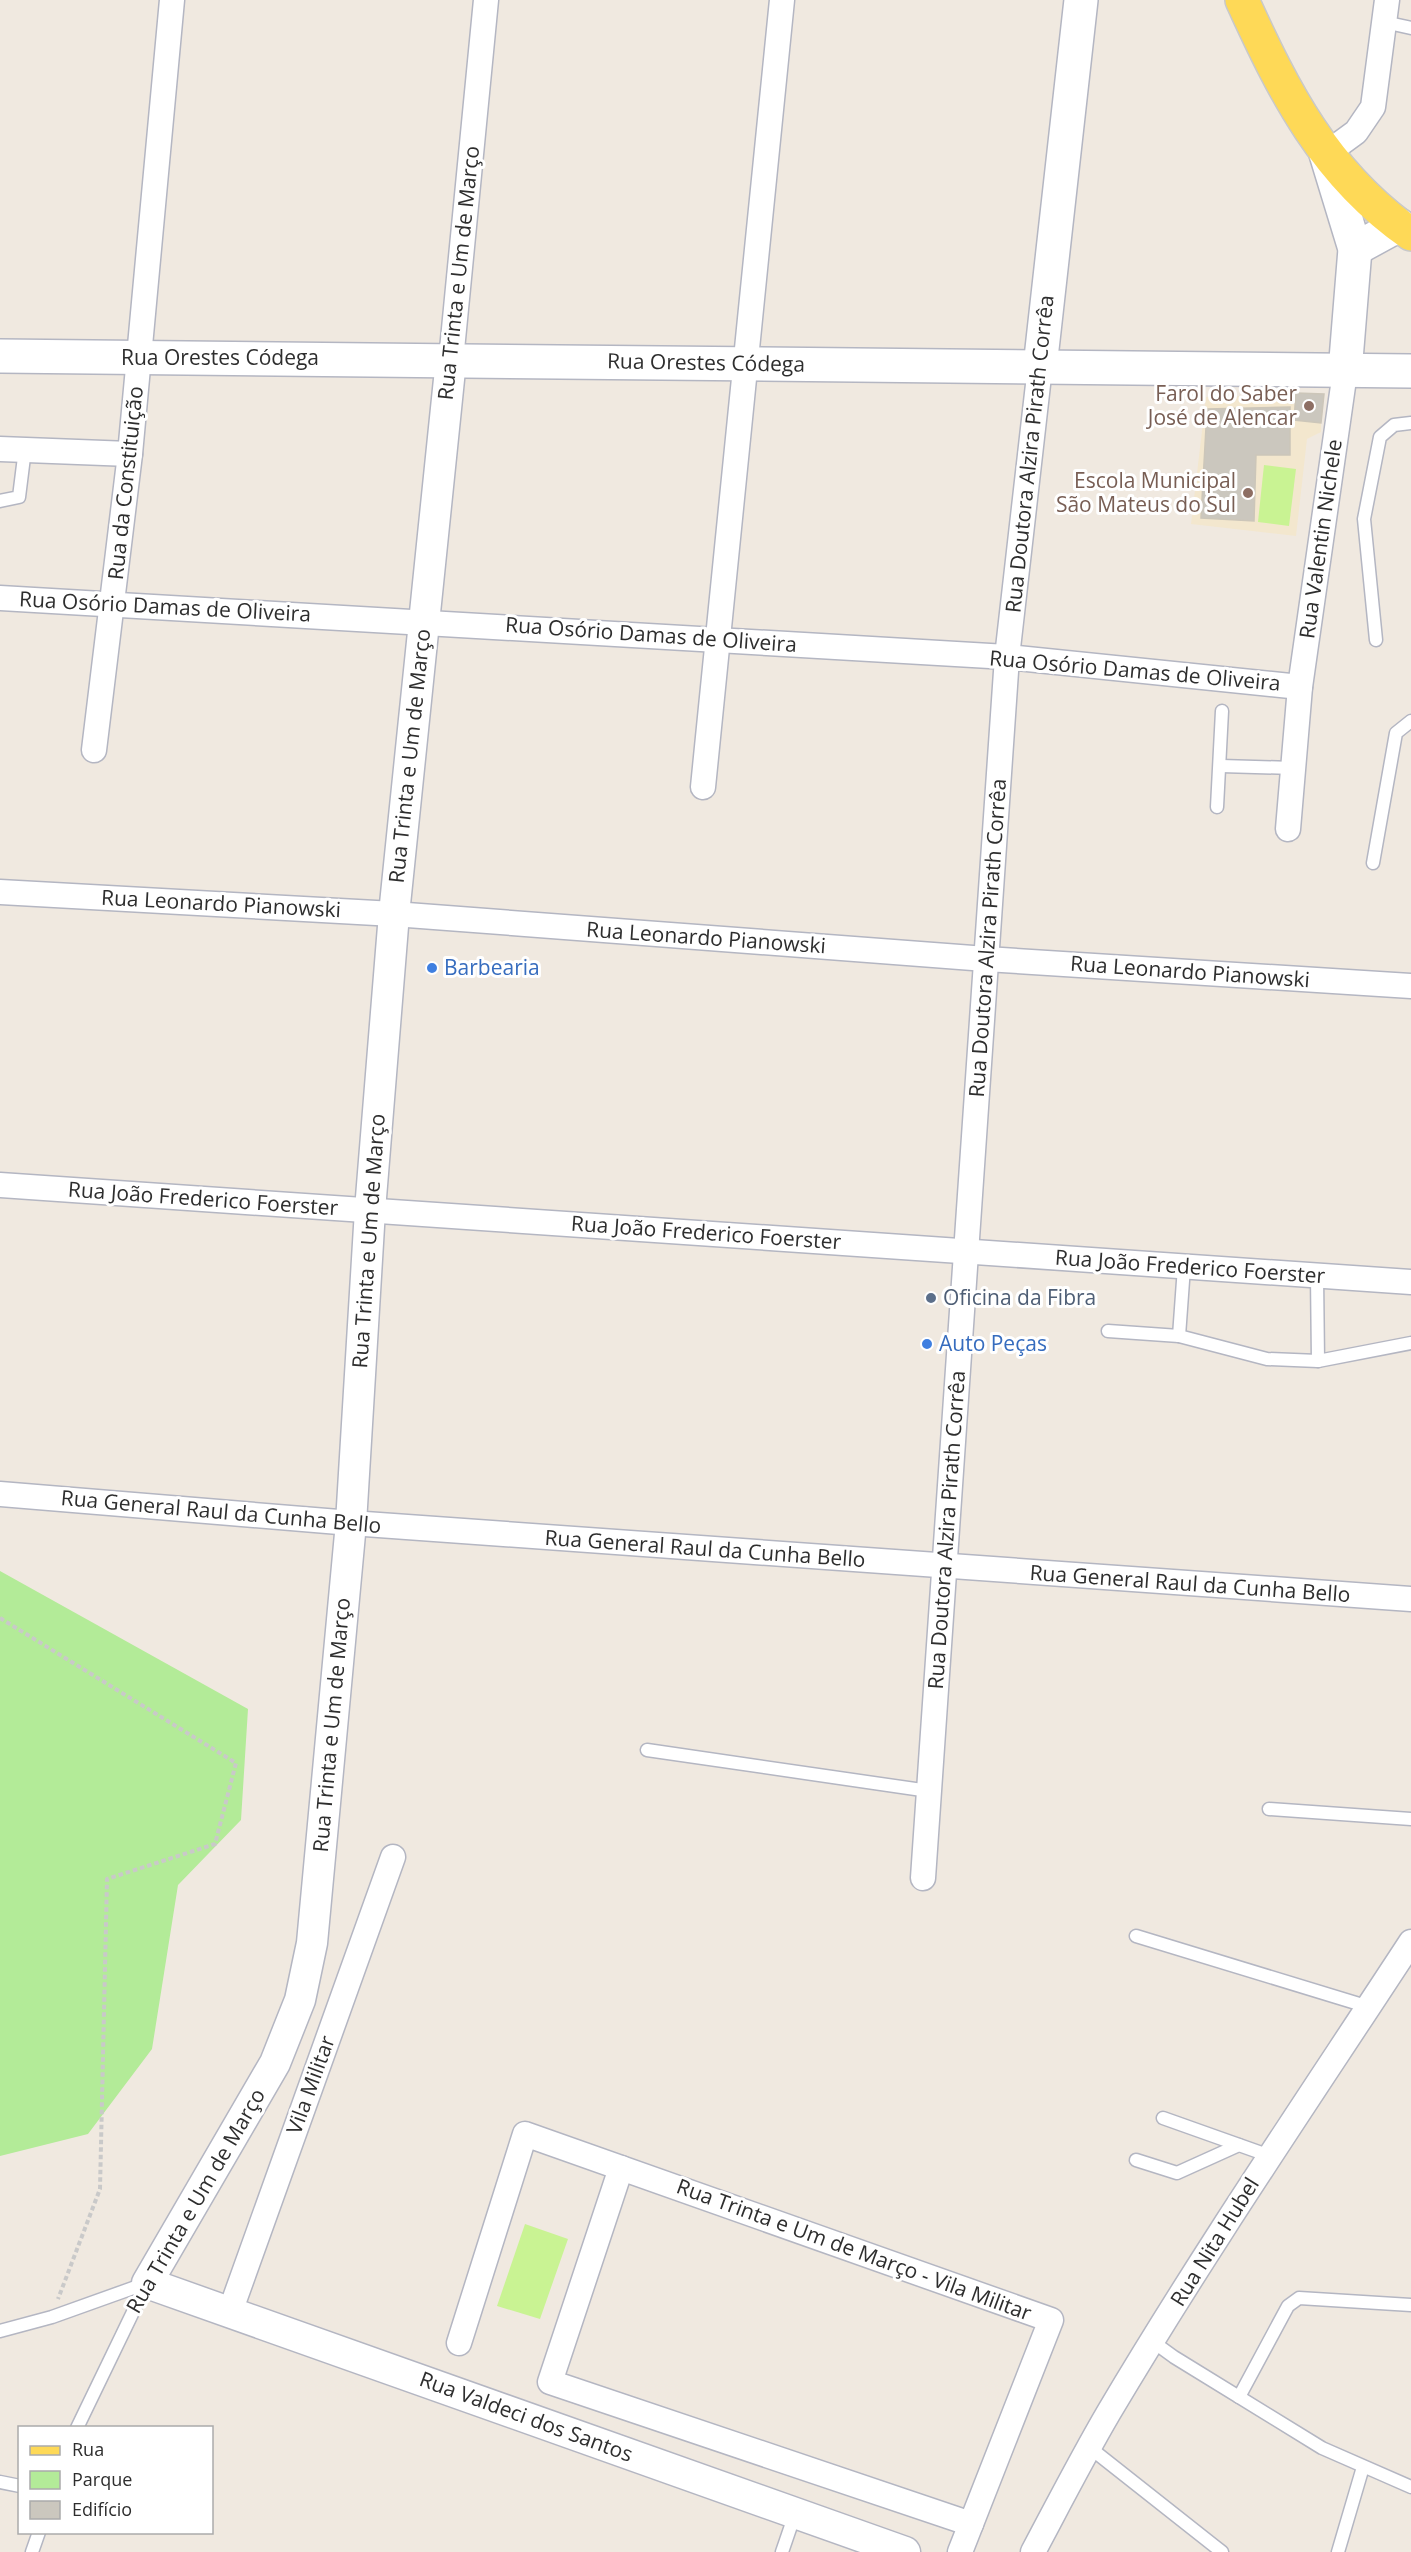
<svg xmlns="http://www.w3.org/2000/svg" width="1411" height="2552" font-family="'Open Sans',sans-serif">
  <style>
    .education { fill: #f3e7ce }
    .green { fill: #b3eb98 }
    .pitch { fill: #c9f393 }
    .building { fill: #cbc7be; stroke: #ccc6b9; stroke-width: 1.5 }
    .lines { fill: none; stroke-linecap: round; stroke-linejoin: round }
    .service-casing { stroke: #b4b6c2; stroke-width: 15 }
    .minor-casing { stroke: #b4b6c2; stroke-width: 27 }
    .tertiary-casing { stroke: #b4b6c2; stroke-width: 33 }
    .secondary-casing { stroke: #b4b6c2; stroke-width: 36 }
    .primary-casing { stroke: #c9c9c9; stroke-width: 36 }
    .path { stroke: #c9c9c9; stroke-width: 4; stroke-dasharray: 4.5 3; stroke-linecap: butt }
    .service { stroke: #fff; stroke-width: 12 }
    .minor { stroke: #fff; stroke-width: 24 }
    .tertiary { stroke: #fff; stroke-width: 30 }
    .secondary { stroke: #fff; stroke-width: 33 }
    .primary { stroke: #fed957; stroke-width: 33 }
    .education-dot { fill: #8d6e63; stroke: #fff; stroke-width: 2 }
    .shop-dot { fill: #3f7fe0; stroke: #fff; stroke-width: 2 }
    .service-dot { fill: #5c6f8a; stroke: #fff; stroke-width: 2 }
    .labels { text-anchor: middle; stroke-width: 6; stroke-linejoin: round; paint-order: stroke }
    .street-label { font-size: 21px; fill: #2e2e2e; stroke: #fff }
    .education-label { font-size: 21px; fill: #785e54; stroke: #fff; text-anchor: end }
    .shop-label { font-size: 21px; fill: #366cbe; stroke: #fff; text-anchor: start }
    .service-label { font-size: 21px; fill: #4e5e75; stroke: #fff; text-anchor: start }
  </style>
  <rect width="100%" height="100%" fill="#f0e9e0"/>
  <path class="education" d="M 1284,395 L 1295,405 L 1300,415 L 1310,422 L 1321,423 L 1321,432 L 1307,439 L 1296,536 L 1191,524 L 1206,397 Z"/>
  <path class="green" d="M 0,1571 L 248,1709 L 241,1820 L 178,1885 L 152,2049 L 88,2134 L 0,2156 Z"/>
  <g class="pitch">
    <path d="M 1264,465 L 1296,469 L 1289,526 L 1258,522 Z"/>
    <path d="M 525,2224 L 568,2239 L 540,2319 L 497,2306 Z"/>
  </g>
  <g class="building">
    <path d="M 1296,393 L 1324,394 L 1321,423 L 1294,420 Z"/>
    <path d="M 1290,407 L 1290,455 L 1256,455 L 1254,521 L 1201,518 L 1207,409 Z"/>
  </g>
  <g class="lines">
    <g class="service-casing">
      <g id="service">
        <path d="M 1384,22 L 1411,28"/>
        <path d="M 0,501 L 19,497 L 25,449"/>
        <path d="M 1376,640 L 1364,519 L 1380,437 L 1394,425 L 1411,423"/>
        <path d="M 1221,766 L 1293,768"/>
        <path d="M 1217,807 L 1222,711"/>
        <path d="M 1373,863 L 1396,733 L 1411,721"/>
        <path d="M 1317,1276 L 1318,1361"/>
        <path d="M 1108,1331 L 1179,1336 L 1267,1359 L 1318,1361 L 1411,1343"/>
        <path d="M 1179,1336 L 1184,1267"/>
        <path d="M 647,1750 L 929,1791"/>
        <path d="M 1269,1809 L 1411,1819"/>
        <path d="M 1136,1936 L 1369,2007"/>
        <path d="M 1163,2118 L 1270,2156"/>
        <path d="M 1136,2160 L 1177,2173 L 1239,2145"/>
        <path d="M 0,2331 L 52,2317 L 147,2283"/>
        <path d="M 1152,2341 L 1174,2357 L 1322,2448 L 1411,2487"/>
        <path d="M 1239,2397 L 1288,2306 L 1299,2298 L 1411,2305"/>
        <path d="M 77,2428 L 147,2283"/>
        <path d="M 1089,2447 L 1222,2552"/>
        <path d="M 0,2482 L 20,2486"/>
        <path d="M 32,2552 L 39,2532"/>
        <path d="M 782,2552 L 795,2514"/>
        <path d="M 1338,2552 L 1363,2467"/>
      </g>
    </g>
    <g class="minor-casing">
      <g id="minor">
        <path d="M 1326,154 L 1356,132 L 1373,107 L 1387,0"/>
        <path d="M 451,360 L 486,0"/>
        <path d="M 0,449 L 130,454"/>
        <path d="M 0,598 L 1007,657 L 1300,687"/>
        <path d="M 94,750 L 130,454 L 172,0"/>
        <path d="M 703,787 L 782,0"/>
        <path d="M 1288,829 L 1300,687 L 1345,372"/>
        <path d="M 0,892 L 394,914 L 986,959 L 1411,986"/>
        <path d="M 0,1185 L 1411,1282"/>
        <path d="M 0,1494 L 351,1523 L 1411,1599"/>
        <path d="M 923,1878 L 1007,657 L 1040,367"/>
        <path d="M 621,2168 L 550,2382 L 971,2524"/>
        <path d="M 230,2312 L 393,1857"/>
        <path d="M 459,2343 L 525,2134 L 1051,2320 L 960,2552"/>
        <path d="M 1033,2552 C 1058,2505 1082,2458 1109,2412 C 1204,2252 1309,2098 1411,1942"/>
      </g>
    </g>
    <g class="tertiary-casing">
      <path id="tertiary" d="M 451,360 L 394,914 L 370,1210 L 351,1523 L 312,1943 L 300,2000 L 275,2063 L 147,2283 L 905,2552"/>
    </g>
    <g class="secondary-casing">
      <g id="secondary">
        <path d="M 1326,154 L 1355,249 L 1345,372"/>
        <path d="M 1355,249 L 1399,225"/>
        <path d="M 0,356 L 1411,371"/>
        <path d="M 1040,367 L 1081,0"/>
      </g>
    </g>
    <g class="primary-casing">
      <path id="primary" d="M 1242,0 C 1284,92 1325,174 1411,234"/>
    </g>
    <path class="path" d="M 0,1618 L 236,1763 L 215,1844 L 107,1879 L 100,2189 L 58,2299"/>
    <use href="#service" class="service"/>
    <use href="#minor" class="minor"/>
    <use href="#tertiary" class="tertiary"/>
    <use href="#secondary" class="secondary"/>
    <use href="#primary" class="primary"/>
  </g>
  <g class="education-dot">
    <circle cx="1309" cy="406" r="6"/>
    <circle cx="1248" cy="493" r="6"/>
  </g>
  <g class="shop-dot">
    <circle cx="432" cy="968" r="6"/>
    <circle cx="927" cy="1344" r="6"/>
  </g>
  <circle class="service-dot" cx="931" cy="1298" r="6"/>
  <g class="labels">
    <g class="street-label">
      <text transform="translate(459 273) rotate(-84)" y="7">Rua Trinta e Um de Março</text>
      <text x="220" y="365">Rua Orestes Códega</text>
      <text transform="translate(706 363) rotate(1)" y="7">Rua Orestes Códega</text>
      <text transform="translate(1030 454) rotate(-84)" y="7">Rua Doutora Alzira Pirath Corrêa</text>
      <text transform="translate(126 483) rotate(-84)" y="7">Rua da Constituição</text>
      <text transform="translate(1321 539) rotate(-82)" y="7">Rua Valentin Nichele</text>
      <text transform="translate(165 607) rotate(3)" y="7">Rua Osório Damas de Oliveira</text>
      <text transform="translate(651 635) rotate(4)" y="7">Rua Osório Damas de Oliveira</text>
      <text transform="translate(1135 671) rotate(5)" y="7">Rua Osório Damas de Oliveira</text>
      <text transform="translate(410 756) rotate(-84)" y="7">Rua Trinta e Um de Março</text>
      <text transform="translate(221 904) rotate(3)" y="7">Rua Leonardo Pianowski</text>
      <text transform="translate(706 938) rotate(4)" y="7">Rua Leonardo Pianowski</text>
      <text transform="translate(988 938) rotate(-86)" y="7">Rua Doutora Alzira Pirath Corrêa</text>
      <text transform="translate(1190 972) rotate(4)" y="7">Rua Leonardo Pianowski</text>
      <text transform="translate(203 1199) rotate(4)" y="7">Rua João Frederico Foerster</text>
      <text transform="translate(706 1233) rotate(4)" y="7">Rua João Frederico Foerster</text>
      <text transform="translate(369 1241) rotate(-86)" y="7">Rua Trinta e Um de Março</text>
      <text transform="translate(1190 1267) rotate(4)" y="7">Rua João Frederico Foerster</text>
      <text transform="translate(221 1512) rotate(5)" y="7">Rua General Raul da Cunha Bello</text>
      <text transform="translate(947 1530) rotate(-86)" y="7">Rua Doutora Alzira Pirath Corrêa</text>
      <text transform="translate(705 1549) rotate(4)" y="7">Rua General Raul da Cunha Bello</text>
      <text transform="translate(1190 1584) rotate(4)" y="7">Rua General Raul da Cunha Bello</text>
      <text transform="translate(332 1725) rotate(-85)" y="7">Rua Trinta e Um de Março</text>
      <text transform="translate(311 2085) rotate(-70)" y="7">Vila Militar</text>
      <text transform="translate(196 2201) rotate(-60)" y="7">Rua Trinta e Um de Março</text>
      <text transform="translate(1215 2242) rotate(-58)" y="7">Rua Nita Hubel</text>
      <text transform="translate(854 2250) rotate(20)" y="7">Rua Trinta e Um de Março - Vila Militar</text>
      <text transform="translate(526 2417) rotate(20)" y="7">Rua Valdeci dos Santos</text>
    </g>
    <g class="education-label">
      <text x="1297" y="401">Farol do Saber<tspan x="1297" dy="24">José de Alencar</tspan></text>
      <text x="1236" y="488">Escola Municipal<tspan x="1236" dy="24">São Mateus do Sul</tspan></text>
    </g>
    <g class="shop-label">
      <text x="444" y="975">Barbearia</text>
      <text x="939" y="1351">Auto Peças</text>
    </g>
    <g class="service-label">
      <text x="943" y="1305">Oficina da Fibra</text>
    </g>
  </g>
  <rect x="18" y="2426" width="195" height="108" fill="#ffffff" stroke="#ababab" stroke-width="1.5"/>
  <rect x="30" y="2446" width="30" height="9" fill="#fed957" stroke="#ababab" stroke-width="1.5"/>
  <text x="72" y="2456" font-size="18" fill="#2e2e2e">Rua</text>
  <rect x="30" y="2471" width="30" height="18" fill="#b3eb98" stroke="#ababab" stroke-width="1.5"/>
  <text x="72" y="2486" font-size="18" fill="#2e2e2e">Parque</text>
  <rect x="30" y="2501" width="30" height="18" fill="#cbc7be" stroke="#ababab" stroke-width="1.5"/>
  <text x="72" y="2516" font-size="18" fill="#2e2e2e">Edifício</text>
</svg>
